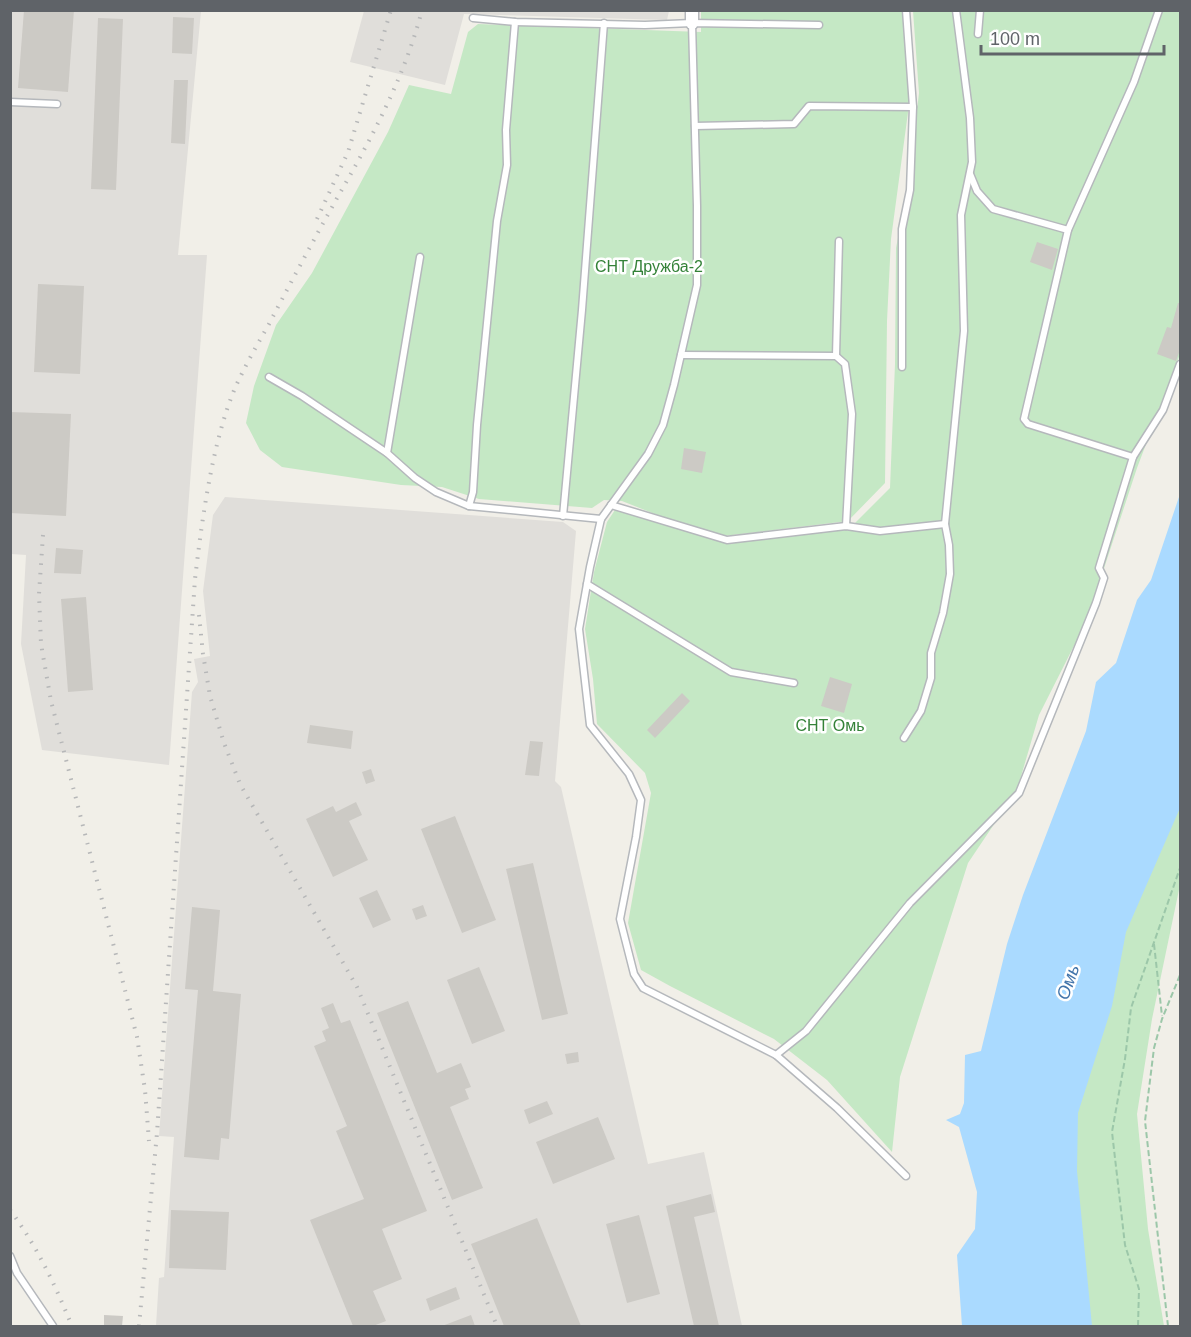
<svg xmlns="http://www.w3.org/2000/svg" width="1191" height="1337" font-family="Helvetica,sans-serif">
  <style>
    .industrial { fill: #e0deda }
    .green { fill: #c5e8c5 }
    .water { fill: #aadaff }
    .building { fill: #cccac5 }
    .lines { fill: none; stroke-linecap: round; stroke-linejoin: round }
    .service-casing { stroke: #b5b8bc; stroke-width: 9 }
    .minor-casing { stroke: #b5b8bc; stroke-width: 15 }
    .path { stroke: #9cc7a9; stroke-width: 2; stroke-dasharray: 6 3; stroke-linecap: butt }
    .service { stroke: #fff; stroke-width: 6 }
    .minor { stroke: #fff; stroke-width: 12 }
    .rail { stroke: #b6b7b8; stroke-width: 4; stroke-dasharray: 1.5 8; stroke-linecap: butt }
    .labels { text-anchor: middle; stroke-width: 5; stroke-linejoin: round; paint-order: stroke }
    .park-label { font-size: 16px; fill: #348238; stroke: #fff }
    .water-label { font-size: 18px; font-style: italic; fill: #4174aa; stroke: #fff }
  </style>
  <rect width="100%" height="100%" fill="#f1efe8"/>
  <g class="industrial">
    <path d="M 11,11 L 201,11 L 178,255 L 207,255 L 169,765 L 42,750 L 21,644 L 26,555 L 11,554 Z"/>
    <path d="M 364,11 L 364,10 L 669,11 L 667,20 L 464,14 L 445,85 L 350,62 Z"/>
    <path d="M 225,497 L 563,522 L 576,531 L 555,781 L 561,787 L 648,1164 L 704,1152 L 742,1326 L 156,1326 L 159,1278 L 164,1277 L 174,1137 L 159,1136 L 192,692 L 198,682 L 194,659 L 210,656 L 203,591 L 213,515 Z"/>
  </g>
  <g class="green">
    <path d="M 701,11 L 902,11 L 911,90 L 891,239 L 887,321 L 885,483 L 848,521 L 724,536 L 680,524 L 622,501 L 604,500 L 592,508 L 479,499 L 442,487 L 401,485 L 282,467 L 260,450 L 246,423 L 254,386 L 276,325 L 312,273 L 388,132 L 409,85 L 451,94 L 468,32 L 478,24 L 701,32 Z"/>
    <path d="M 913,11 L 1180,11 L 1180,354 L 1137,468 L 1087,620 L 1039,715 L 1017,790 L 968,863 L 900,1077 L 892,1152 L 827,1080 L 774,1039 L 670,986 L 641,970 L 628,923 L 651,793 L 645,773 L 597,724 L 593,679 L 585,629 L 594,572 L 607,522 L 615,510 L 726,543 L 788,537 L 850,528 L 890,488 L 895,364 L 896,248 L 908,186 L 919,93 Z"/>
    <path d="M 1180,791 L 1180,885 L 1152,1019 L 1137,1114 L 1148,1229 L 1164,1326 L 1080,1326 L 1069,1124 L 1109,961 Z"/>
  </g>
  <path class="water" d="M 1180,494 L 1180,808 L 1126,932 L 1112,1006 L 1078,1113 L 1077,1171 L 1092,1326 L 962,1326 L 957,1255 L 975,1229 L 977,1192 L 959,1127 L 946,1120 L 960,1114 L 964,1103 L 965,1055 L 981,1051 L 1007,944 L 1023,895 L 1086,731 L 1096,682 L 1116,663 L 1137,600 L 1151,580 Z"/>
  <g class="building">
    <path d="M 24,10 L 74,10 L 68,92 L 18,88 Z"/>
    <path d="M 173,17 L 194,18 L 192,54 L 172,53 Z"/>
    <path d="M 98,18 L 123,19 L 116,190 L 91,189 Z"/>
    <path d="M 174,80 L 188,80 L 185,144 L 171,143 Z"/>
    <path d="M 1037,242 L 1058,249 L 1052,270 L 1030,262 Z"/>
    <path d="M 38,284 L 84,286 L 80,374 L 34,372 Z"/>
    <path d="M 1178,303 L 1180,303 L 1180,350 L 1176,361 L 1157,354 L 1167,327 L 1171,328 Z"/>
    <path d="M 10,412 L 71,414 L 66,516 L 10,513 Z"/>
    <path d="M 684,448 L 706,452 L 702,473 L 681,469 Z"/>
    <path d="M 56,548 L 83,550 L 81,574 L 54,573 Z"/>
    <path d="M 86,597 L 93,690 L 68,692 L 61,599 Z"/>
    <path d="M 830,677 L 852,684 L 844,713 L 821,706 Z"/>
    <path d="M 682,693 L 690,701 L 655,738 L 647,730 Z"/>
    <path d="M 310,725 L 353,731 L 351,749 L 307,743 Z"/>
    <path d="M 530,741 L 543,742 L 539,776 L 525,775 Z"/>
    <path d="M 371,769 L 375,781 L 366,784 L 362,772 Z"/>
    <path d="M 356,802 L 362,815 L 349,821 L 368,860 L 333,877 L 306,819 L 333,806 L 336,812 Z"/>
    <path d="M 455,816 L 496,920 L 462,933 L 421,829 Z"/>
    <path d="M 533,863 L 568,1014 L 542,1020 L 506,869 Z"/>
    <path d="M 377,890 L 391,920 L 373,928 L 359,898 Z"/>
    <path d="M 423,905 L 427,916 L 416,920 L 412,909 Z"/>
    <path d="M 192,907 L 220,910 L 213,991 L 241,994 L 229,1139 L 221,1138 L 219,1160 L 184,1157 L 198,990 L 185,989 Z"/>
    <path d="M 479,967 L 505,1031 L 472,1044 L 447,980 Z"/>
    <path d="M 408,1001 L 437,1073 L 461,1063 L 471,1087 L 465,1089 L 469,1099 L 450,1107 L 483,1188 L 452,1200 L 377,1013 Z"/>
    <path d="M 333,1003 L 341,1023 L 350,1020 L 427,1211 L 382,1229 L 402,1279 L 373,1291 L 386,1321 L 373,1326 L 353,1326 L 310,1220 L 364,1199 L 336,1131 L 347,1126 L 314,1046 L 326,1041 L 322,1031 L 329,1028 L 321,1008 Z"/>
    <path d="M 578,1052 L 579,1062 L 567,1064 L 565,1054 Z"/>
    <path d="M 547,1101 L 553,1114 L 529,1124 L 524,1110 Z"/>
    <path d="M 598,1117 L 615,1159 L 553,1184 L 536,1142 Z"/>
    <path d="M 711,1194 L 715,1212 L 694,1217 L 719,1326 L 694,1326 L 666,1206 Z"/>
    <path d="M 171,1210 L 229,1212 L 226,1270 L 169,1268 Z"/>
    <path d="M 639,1215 L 660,1294 L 627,1303 L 606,1224 Z"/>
    <path d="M 537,1218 L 581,1326 L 504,1326 L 471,1244 Z"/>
    <path d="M 456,1287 L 460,1299 L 430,1311 L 426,1299 Z"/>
    <path d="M 104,1315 L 123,1316 L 122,1326 L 104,1326 Z"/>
    <path d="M 471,1315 L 475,1326 L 442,1326 Z"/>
  </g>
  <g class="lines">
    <g class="service-casing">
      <g id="service">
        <path d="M 473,18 L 515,22 L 645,25 L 692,23 L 819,25"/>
        <path d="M 692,23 L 697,206 L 697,285 L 674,385 L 663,425 L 648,454 L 601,519 L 590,567 L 579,629 L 590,725 L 629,774 L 641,800 L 636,837 L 620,919 L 634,974 L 643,988 L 776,1055 L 806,1031 L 910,903 L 1019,793 L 1096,603 L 1104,578 L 1099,568 L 1133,457 L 1028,424 L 1024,419 L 1068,230 L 1134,82 L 1159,10"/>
        <path d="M 978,34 L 980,10"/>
        <path d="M 10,102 L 57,104"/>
        <path d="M 695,126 L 794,124 L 809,106 L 913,107"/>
        <path d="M 970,174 L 977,191 L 993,209 L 1068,230"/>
        <path d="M 681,355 L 836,356 L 845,364 L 852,414 L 846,526"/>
        <path d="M 836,356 L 839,241"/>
        <path d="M 902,367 L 902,229 L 910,190 L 913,107 L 906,10"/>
        <path d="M 269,377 L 302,396 L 387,453 L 415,478 L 436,492 L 469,506 L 601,519"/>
        <path d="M 387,453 L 420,257"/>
        <path d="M 1133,457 L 1163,410 L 1180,364"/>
        <path d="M 611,505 L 727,540 L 846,526 L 880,531 L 945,524"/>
        <path d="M 469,506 L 473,492 L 477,425 L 497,221 L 507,165 L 506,130 L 515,22"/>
        <path d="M 563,516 L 582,310 L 604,23"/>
        <path d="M 587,584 L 731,672 L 794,683"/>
        <path d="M 904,738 L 921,711 L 931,678 L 931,653 L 943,613 L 950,574 L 949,545 L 945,524 L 964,331 L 961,215 L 972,162 L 970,118 L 956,10"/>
        <path d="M 776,1055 L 837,1108 L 906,1176"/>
        <path d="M 10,1256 L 17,1273 L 53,1326"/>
      </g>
    </g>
    <g class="minor-casing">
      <path id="minor" d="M 692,23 L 692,10"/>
    </g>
    <g class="path">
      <path d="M 1154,944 L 1162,1016"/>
      <path d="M 1138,1326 L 1139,1289 L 1125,1245 L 1112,1132 L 1125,1059 L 1131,1008 L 1180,868"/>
      <path d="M 1168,1326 L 1145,1121 L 1154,1048 L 1162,1019 L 1180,975"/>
    </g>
    <use href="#service" class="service"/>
    <use href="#minor" class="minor"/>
    <g class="rail">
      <path d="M 317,219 L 348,152 L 391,10"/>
      <path d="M 43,535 L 39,594 L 41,644 L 51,701 L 137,1037 L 145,1090 L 149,1141"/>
      <path d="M 199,615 L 203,654 L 210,696 L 224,743 L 240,784 L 357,987 L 497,1326"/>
      <path d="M 10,1210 C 37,1246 55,1285 72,1326"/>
      <path d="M 139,1326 L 157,1133 L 195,579 C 202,520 212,443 235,388 C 245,366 257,345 269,324 C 291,282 313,241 336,200 C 371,139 404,79 422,10"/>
    </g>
  </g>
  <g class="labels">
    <g class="park-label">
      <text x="649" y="272">СНТ Дружба-2</text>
      <text x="830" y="731">СНТ Омь</text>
    </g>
    <g class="water-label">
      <text transform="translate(1068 982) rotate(-71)" y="6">Омь</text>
    </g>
  </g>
  <rect width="1191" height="1337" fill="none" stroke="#5f6368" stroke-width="24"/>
  <path d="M981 45v9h183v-9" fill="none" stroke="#5f6368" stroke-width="3"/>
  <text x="990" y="45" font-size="18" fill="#5f6368" stroke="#ffffff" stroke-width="4.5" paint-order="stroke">100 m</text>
</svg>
